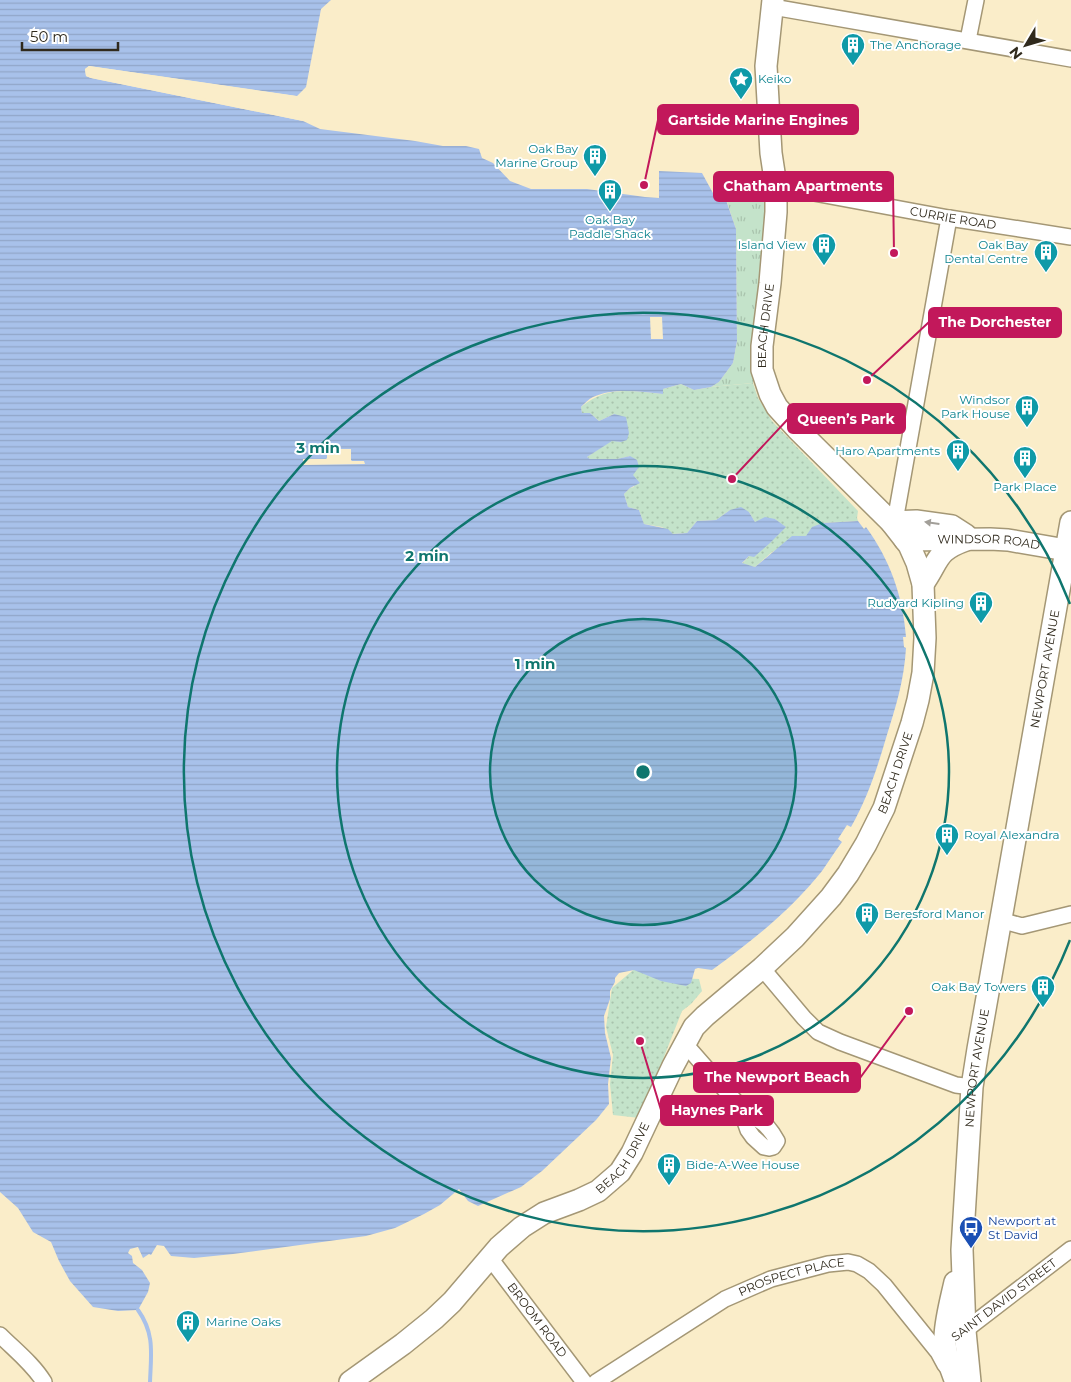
<svg xmlns="http://www.w3.org/2000/svg" width="1071" height="1382" font-family="Montserrat,sans-serif">
  <style>
    .grass { fill: url(#grass-tufts) }
    .park { fill: url(#park-dots) }
    .water { fill: url(#water-rules) }
    .pier { fill: #faedc9 }
    .lines { fill: none; stroke-linecap: round; stroke-linejoin: round }
    .stream { stroke: #a8c1ea; stroke-width: 4 }
    .street-casing { stroke: #a49775; stroke-width: 18 }
    .secondary-casing { stroke: #a49775; stroke-width: 24 }
    .street { stroke: #fff; stroke-width: 15 }
    .secondary { stroke: #fff; stroke-width: 21 }
    .oneway { fill: #a29f99 }
    .ring { fill: none; stroke: #0f766e; stroke-width: 2.5 }
    .labels { text-anchor: middle; stroke-width: 4; stroke-linejoin: round; paint-order: stroke }
    .culture-label { font-size: 12px; fill: #0d838f; stroke: #fff; text-anchor: end }
    .street-label { font-size: 12px; fill: #302a1d; stroke: #fff }
    .transit-label { font-size: 12px; fill: #164399; stroke: #fff; text-anchor: start }
    .centre { fill: #0f766e; stroke: #fff; stroke-width: 2.5 }
    .ring-label { font-size: 15px; text-anchor: middle; font-weight: bold; fill: #0f766e; stroke: #fff; stroke-width: 4; stroke-linejoin: round; paint-order: stroke }
    .leader { fill: none; stroke: #c2185b; stroke-width: 2 }
    .callout-dot { fill: #c2185b; stroke: #fff; stroke-width: 2 }
    .callout { fill: #c2185b; stroke: #c2185b; stroke-width: 2 }
    .callout-label { font-size: 14px; text-anchor: middle; font-weight: bold; fill: #fff }
  </style>
  <defs>
    <pattern id="grass-tufts" width="24" height="20" patternUnits="userSpaceOnUse" patternTransform="scale(1.25)"><rect width="24" height="20" fill="#c4e3ca"/><path d="M3 7l-1-3M5 7V3M7 7l1-3M15 17l-1-3M17 17v-4M19 17l1-3" fill="none" stroke="#a9c3ad"/></pattern>
    <pattern id="park-dots" width="8" height="8" patternUnits="userSpaceOnUse" patternTransform="scale(1.25)"><rect width="8" height="8" fill="#c4e3ca"/><path d="M2 2h.1M6 6h.1" fill="none" stroke="#a9c3ad" stroke-width="1.8" stroke-linecap="round"/></pattern>
    <pattern id="water-rules" width="6" height="5" patternUnits="userSpaceOnUse" patternTransform="scale(1.25)"><rect width="6" height="5" fill="#a8c1ea"/><path d="M0 2.5h6" fill="none" stroke="#91a6c8"/></pattern>
  </defs>
  <rect width="100%" height="100%" fill="#faedc9"/>
  <path class="grass" d="M 717,172 L 769,185 L 753,383 L 711,387 L 719,382 L 733,363 L 737,341 L 736,229 Z"/>
  <g class="park">
    <path d="M 753,383 L 758,398 L 772,421 L 858,511 L 857,518 L 858,521 L 823,523 L 806,536 L 772,552 L 755,567 L 742,564 L 749,556 L 785,527 L 775,519 L 755,522 L 749,512 L 730,510 L 716,520 L 697,521 L 687,533 L 673,534 L 662,527 L 644,524 L 639,510 L 628,507 L 624,494 L 630,488 L 634,487 L 630,456 L 618,459 L 590,459 L 587,457 L 612,440 L 621,442 L 614,414 L 599,421 L 590,413 L 582,413 L 581,407 C 607,385 631,391 663,394 L 663,389 L 681,384 L 694,390 L 711,387 Z"/>
    <path d="M 638,966 L 676,978 L 699,979 L 702,991 L 691,1004 L 682,1011 L 640,1118 L 613,1115 L 610,1084 L 613,1055 L 606,1027 L 612,988 Z"/>
  </g>
  <path class="water" d="M 0,0 L 331,0 L 321,9 L 306,87 L 297,96 L 89,66 L 85,69 L 86,76 L 91,78 L 303,121 L 320,129 L 415,141 L 443,146 L 466,146 L 479,149 L 482,158 L 493,163 L 510,181 L 531,189 L 587,189 L 645,197 L 659,198 L 659,171 L 702,173 L 714,195 L 726,200 L 736,229 L 737,341 L 733,363 L 719,382 L 711,387 L 694,390 L 681,384 L 663,389 L 663,394 C 640,392 615,387 593,397 C 589,399 585,403 581,407 L 582,413 L 590,413 L 599,421 L 614,414 L 626,417 L 629,433 L 627,440 L 621,442 L 612,441 L 587,457 L 590,459 L 617,459 L 630,456 L 637,460 L 639,467 L 633,475 L 640,483 L 630,488 L 624,494 L 628,507 L 639,510 L 644,524 L 668,529 L 673,534 L 687,533 L 697,521 L 716,520 L 730,510 L 741,507 L 749,512 L 755,522 L 765,517 L 775,519 L 786,527 L 770,543 L 754,557 L 749,556 L 742,563 L 755,567 L 792,536 L 806,536 L 812,527 L 823,523 L 858,521 L 864,529 L 866,527 C 890,560 903,596 906,637 L 903,637 L 904,647 L 906,648 C 904,681 896,706 886,738 C 877,769 867,799 851,827 L 847,825 L 838,839 L 842,842 C 835,851 829,861 822,871 C 792,909 751,942 712,970 L 698,968 L 695,969 L 691,983 L 686,986 L 661,981 L 634,970 L 619,973 L 615,978 L 615,982 L 610,991 L 610,999 L 604,1016 L 605,1033 L 611,1058 L 608,1084 L 609,1104 L 596,1120 L 542,1171 L 521,1187 L 478,1206 L 468,1201 L 459,1189 L 440,1205 L 424,1214 L 395,1228 L 366,1236 L 233,1254 L 194,1258 L 171,1256 L 164,1246 L 157,1245 L 151,1255 L 149,1254 L 143,1258 L 138,1247 L 130,1249 L 128,1253 L 132,1256 L 133,1263 L 142,1270 L 150,1283 L 148,1292 L 138,1310 L 118,1311 L 93,1307 L 70,1281 L 59,1261 L 51,1242 L 33,1232 L 18,1208 L 0,1192 Z"/>
  <g class="pier">
    <path d="M 89,66 L 296,96 L 296,99 L 90,68 L 87,70 L 88,74 L 91,75 L 302,118 L 303,121 L 91,78 L 86,76 L 85,69 Z"/>
    <path d="M 650,317 L 662,317 L 663,339 L 651,339 Z"/>
    <path d="M 327,449 L 351,449 L 351,460 L 352,461 L 364,461 L 365,464 L 303,465 L 303,459 L 326,459 L 327,458 Z"/>
  </g>
  <g class="lines">
    <path class="stream" d="M 138,1310 C 155,1334 151,1354 150,1382"/>
    <g class="street-casing">
      <g id="street">
        <path d="M 773,7 L 1071,59"/>
        <path d="M 968,40 L 976,0"/>
        <path id="s1" d="M 776,186 L 949,218 L 1071,237"/>
        <path d="M 891,522 L 897,510 L 949,218"/>
        <path d="M 1000,920 L 1022,926 L 1071,914"/>
        <path d="M 762,968 L 804,1018 L 818,1032 L 840,1042 L 956,1085 L 972,1087"/>
        <path d="M 685,1044 L 735,1101 L 743,1116 L 748,1130 L 753,1137 L 764,1147 L 769,1148 L 773,1147 L 777,1141 C 770,1128 759,1115 743,1116"/>
        <path id="s2" d="M 490,1258 L 584,1382"/>
        <path d="M 0,1335 C 15,1350 33,1364 44,1382"/>
        <path d="M 959,1335 L 1071,1249"/>
        <path id="s3" d="M 596,1382 L 725,1299 L 771,1279 L 828,1264 L 848,1262 L 857,1264 L 869,1271 L 884,1285 L 938,1352 L 945,1365"/>
      </g>
    </g>
    <g class="secondary-casing">
      <g id="secondary">
        <path d="M 891,522 L 916,521 L 952,526 L 966,535"/>
        <path id="s4" d="M 905,540 L 990,539 L 1008,540 L 1066,550"/>
        <path d="M 923,584 C 940,560 935,551 966,540"/>
        <path d="M 955,1282 C 951,1300 946,1318 945,1336 C 944,1352 950,1368 956,1382"/>
        <path id="s5" d="M 350,1382 L 403,1344 L 434,1319 L 452,1302 L 499,1247 L 522,1227 L 544,1213 L 579,1200 L 598,1191 L 620,1172 L 632,1153 L 673,1066 L 694,1027 L 705,1016 L 762,968 L 795,937 L 831,897 L 848,874 L 866,844 L 884,808 L 912,723 L 918,700 L 923,673 L 925,638 L 923,584 L 917,563 L 909,545 L 891,522 L 797,429 L 777,407 L 770,394 L 762,370 L 762,346 L 770,283 L 776,212 L 776,186 L 771,153 L 766,66 L 773,0"/>
        <path id="s6" d="M 970,1382 L 965,1331 L 962,1250 L 972,1087 L 978,1049 L 1071,522"/>
      </g>
    </g>
    <use href="#street" class="street"/>
    <use href="#secondary" class="secondary"/>
  </g>
  <defs><path id="oneway-solid" d="M-6-.8H1V-3.2L6.5 0L1 3.2V.8H-6Z" transform="scale(1.25)"/></defs>
  <use class="oneway" href="#oneway-solid" transform="translate(932 523) rotate(-172)"/>
  <circle cx="643" cy="772" r="153" fill="#0f766e" fill-opacity=".12"/>
  <g class="ring">
    <circle cx="643" cy="772" r="153"/>
    <circle cx="643" cy="772" r="306"/>
    <path d="M1070 940A459 459 0 1 1 1070 604"/>
  </g>
  <defs>
    <g id="building-pin" transform="scale(1.25)"><path d="M0 17L-7.5 6A9.5 9.5 0 1 1 7.5 6Z" fill="#0f9aa8" stroke="#fff"/><path d="M-4-6H4V6H1V3H-1V6H-4ZM-2.5-4.3h1.7v1.8h-1.7ZM.8-4.3h1.7v1.8H.8ZM-2.5-1h1.7V.8h-1.7ZM.8-1h1.7V.8H.8Z" fill="#fff"/></g>
    <g id="sight-pin" transform="scale(1.25)"><path d="M0 17L-7.5 6A9.5 9.5 0 1 1 7.5 6Z" fill="#0f9aa8" stroke="#fff"/><path d="M0-6L1.8-2.2L6-1.7L2.9 1.2L3.7 5.4L0 3.3L-3.7 5.4L-2.9 1.2L-6-1.7L-1.8-2.2Z" fill="#fff"/></g>
    <g id="bus-pin" transform="scale(1.25)"><path d="M0 17L-7.5 6A9.5 9.5 0 1 1 7.5 6Z" fill="#1a4fb4" stroke="#fff"/><path d="M-5-6H5V4H4V6H2V4H-2V6H-4V4H-5ZM-3.5-4V0h7V-4ZM-3.5 1.2v1.5H-2V1.2ZM2 1.2v1.5H3.5V1.2Z" fill="#fff"/></g>
  </defs>
  <g fill-rule="evenodd">
    <use href="#building-pin" x="853" y="45"/>
    <use href="#sight-pin" x="741" y="79"/>
    <use href="#building-pin" x="595" y="156"/>
    <use href="#building-pin" x="610" y="191"/>
    <use href="#building-pin" x="824" y="245"/>
    <use href="#building-pin" x="1046" y="252"/>
    <use href="#building-pin" x="1027" y="407"/>
    <use href="#building-pin" x="958" y="451"/>
    <use href="#building-pin" x="1025" y="458"/>
    <use href="#building-pin" x="981" y="603"/>
    <use href="#building-pin" x="947" y="835"/>
    <use href="#building-pin" x="867" y="914"/>
    <use href="#building-pin" x="1043" y="987"/>
    <use href="#building-pin" x="669" y="1165"/>
    <use href="#bus-pin" x="971" y="1228"/>
    <use href="#building-pin" x="188" y="1322"/>
  </g>
  <g class="labels">
    <g class="culture-label">
      <text x="870" y="49" text-anchor="start">The Anchorage</text>
      <text x="758" y="83" text-anchor="start">Keiko</text>
      <text x="578" y="153">Oak Bay<tspan x="578" dy="14">Marine Group</tspan></text>
      <text x="610" y="224" text-anchor="middle">Oak Bay<tspan x="610" dy="14">Paddle Shack</tspan></text>
      <text x="806" y="249">Island View</text>
      <text x="1028" y="249">Oak Bay<tspan x="1028" dy="14">Dental Centre</tspan></text>
      <text x="1010" y="404">Windsor<tspan x="1010" dy="14">Park House</tspan></text>
      <text x="940" y="455">Haro Apartments</text>
      <text x="1025" y="491" text-anchor="middle">Park Place</text>
      <text x="964" y="607">Rudyard Kipling</text>
      <text x="964" y="839" text-anchor="start">Royal Alexandra</text>
      <text x="884" y="918" text-anchor="start">Beresford Manor</text>
      <text x="1026" y="991">Oak Bay Towers</text>
      <text x="686" y="1169" text-anchor="start">Bide-A-Wee House</text>
      <text x="206" y="1326" text-anchor="start">Marine Oaks</text>
    </g>
    <g class="street-label">
      <text dy="4" stroke="none"><textPath href="#s1" startOffset="180">CURRIE ROAD</textPath></text>
      <text dy="4" stroke="none"><textPath href="#s5" startOffset="1349">BEACH DRIVE</textPath></text>
      <text dy="4" stroke="none"><textPath href="#s4" startOffset="84">WINDSOR ROAD</textPath></text>
      <text dy="4" stroke="none"><textPath href="#s6" startOffset="720">NEWPORT AVENUE</textPath></text>
      <text dy="4" stroke="none"><textPath href="#s5" startOffset="839">BEACH DRIVE</textPath></text>
      <text dy="4" stroke="none"><textPath href="#s6" startOffset="315">NEWPORT AVENUE</textPath></text>
      <text dy="4" stroke="none"><textPath href="#s5" startOffset="359">BEACH DRIVE</textPath></text>
      <text dy="4" stroke="none"><textPath href="#s3" startOffset="224">PROSPECT PLACE</textPath></text>
      <text transform="translate(1004 1300) rotate(-37)" y="4">SAINT DAVID STREET</text>
      <text dy="4" stroke="none"><textPath href="#s2" startOffset="78">BROOM ROAD</textPath></text>
    </g>
    <g class="transit-label">
      <text x="988" y="1225">Newport at<tspan x="988" dy="14">St David</tspan></text>
    </g>
  </g>
  <circle cx="643" cy="772" r="8" class="centre"/>
  <g class="ring-label">
    <text x="318" y="453">3 min</text>
    <text x="427" y="561">2 min</text>
    <text x="535" y="669">1 min</text>
  </g>
  <path class="leader" d="M644 185L658 120M894 253L893 186M867 380L929 322M732 479L788 419M909 1011L860 1078M640 1041L661 1110"/>
  <g class="callout-dot">
    <circle cx="644" cy="185" r="5"/>
    <circle cx="894" cy="253" r="5"/>
    <circle cx="867" cy="380" r="5"/>
    <circle cx="732" cy="479" r="5"/>
    <circle cx="909" cy="1011" r="5"/>
    <circle cx="640" cy="1041" r="5"/>
  </g>
  <g class="callout">
    <rect x="658" y="105" width="200" height="29" rx="5"/>
    <rect x="714" y="172" width="179" height="29" rx="5"/>
    <rect x="929" y="308" width="132" height="29" rx="5"/>
    <rect x="788" y="404" width="117" height="29" rx="5"/>
    <rect x="694" y="1063" width="166" height="29" rx="5"/>
    <rect x="661" y="1096" width="112" height="29" rx="5"/>
  </g>
  <g class="callout-label">
    <text x="758" y="125">Gartside Marine Engines</text>
    <text x="803" y="191">Chatham Apartments</text>
    <text x="995" y="327">The Dorchester</text>
    <text x="846" y="424">Queen’s Park</text>
    <text x="777" y="1082">The Newport Beach</text>
    <text x="717" y="1115">Haynes Park</text>
  </g>
  <g transform="translate(1026 45) rotate(232)" stroke="#ffffff" stroke-width="4" paint-order="stroke">
  <path d="M0-4L9 19L0 12L-9 19Z" fill="#302a1d"/>
  <text y="-8" font-size="14" font-weight="bold" text-anchor="middle" fill="#302a1d">N</text>
  </g>
  <path d="M22 42v8h96v-8" fill="none" stroke="#302a1d" stroke-width="2.5"/>
  <text x="30" y="42" font-size="15" fill="#302a1d" stroke="#ffffff" stroke-width="4" paint-order="stroke">50 m</text>
</svg>
